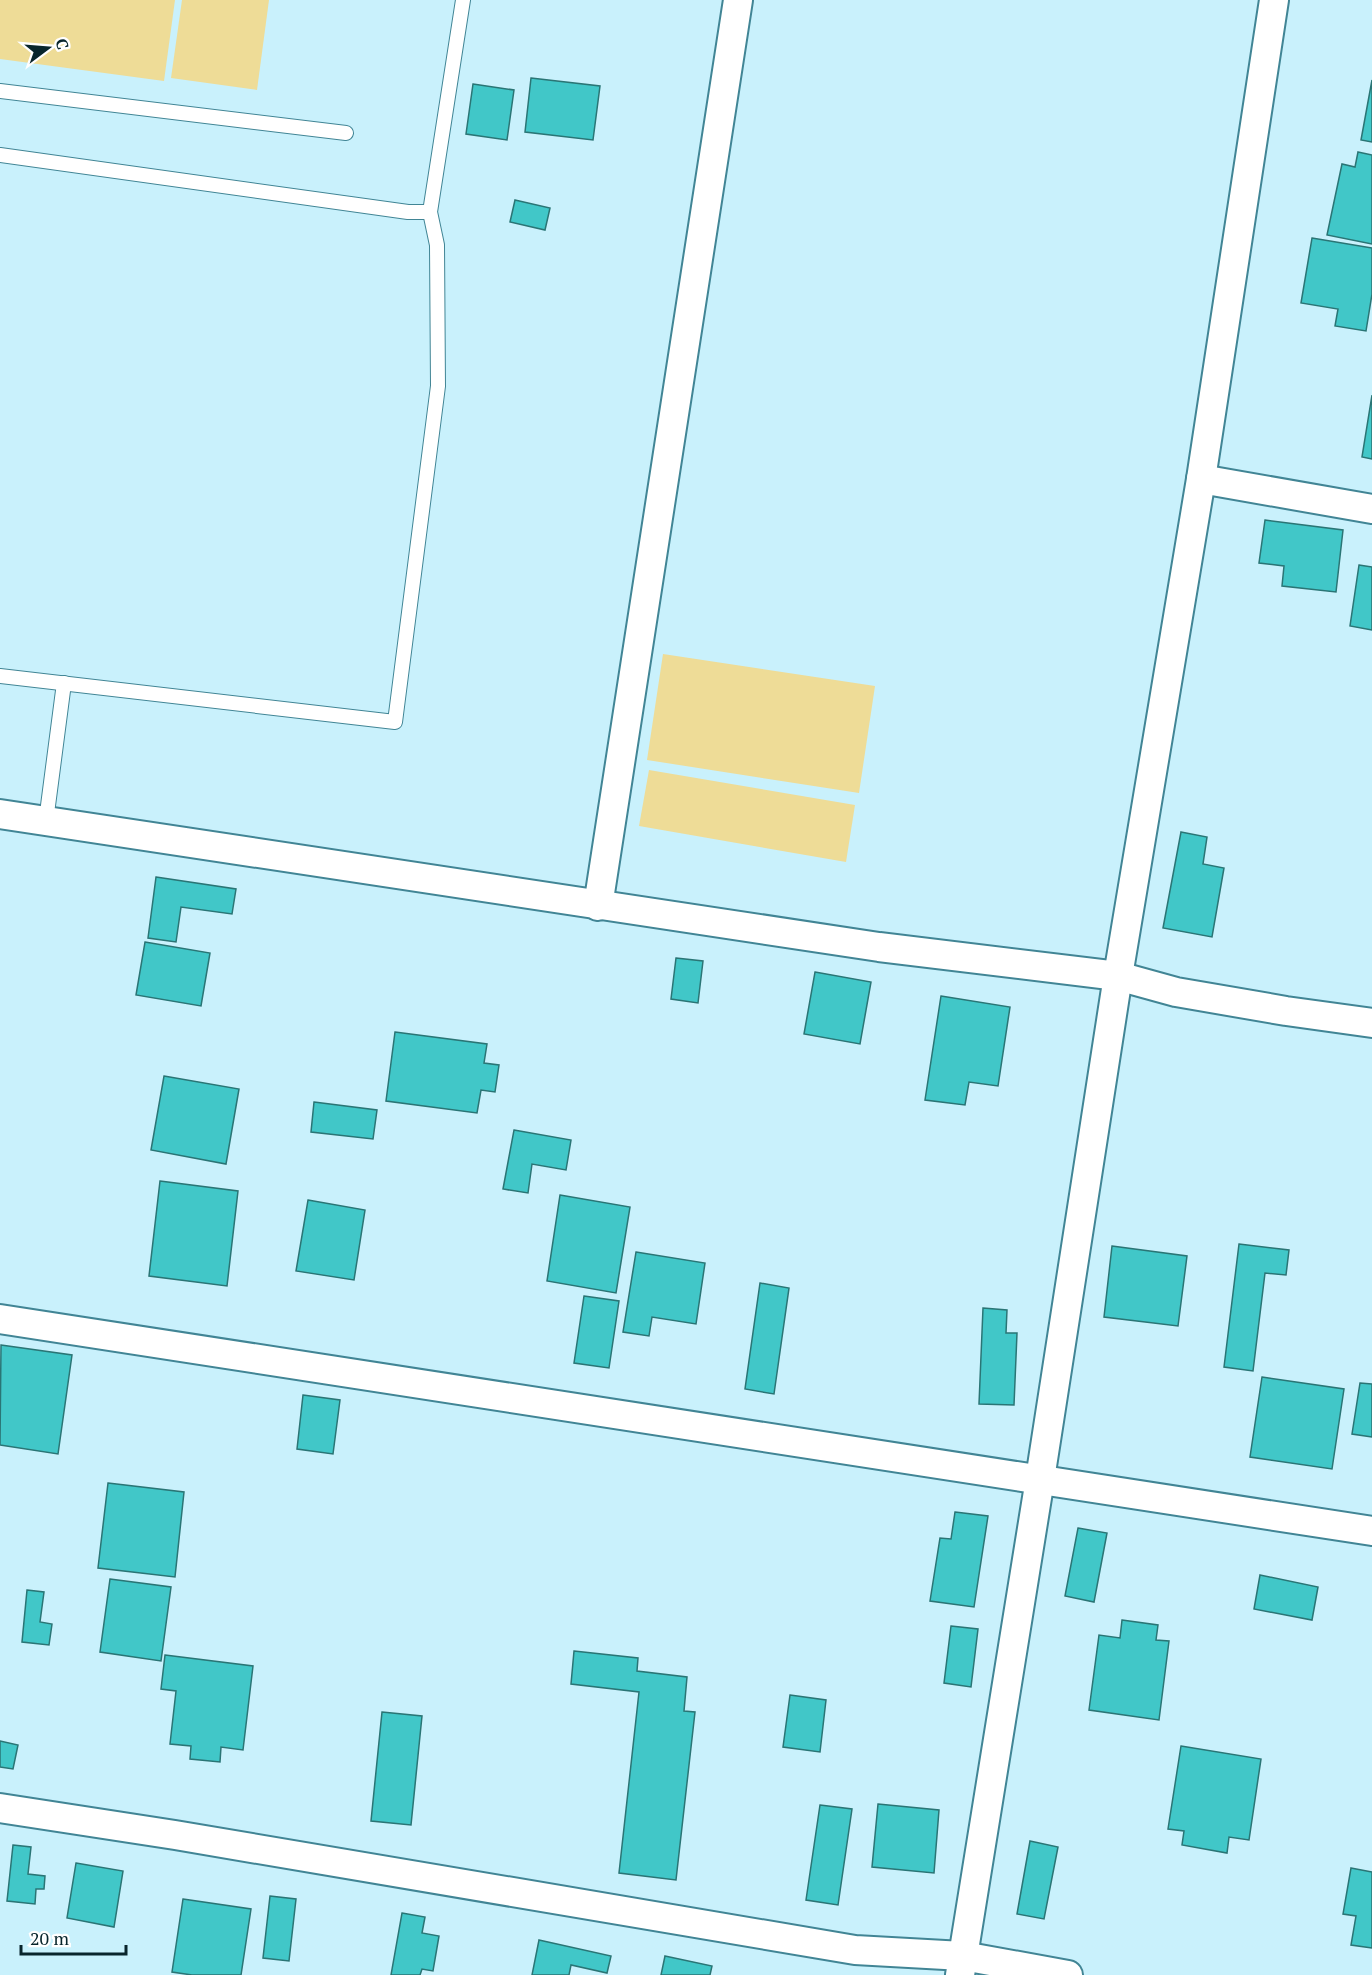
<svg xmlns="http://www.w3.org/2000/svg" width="1372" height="1975" font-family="'PT Serif',serif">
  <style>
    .green { fill: #eedc97 }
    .building { fill: #41c7c8; stroke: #2a7575; stroke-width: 1.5 }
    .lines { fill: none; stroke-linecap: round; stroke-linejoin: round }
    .lane-casing { stroke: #418595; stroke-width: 16 }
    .street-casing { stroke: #418595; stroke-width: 32 }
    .lane { stroke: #fff; stroke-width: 14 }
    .street { stroke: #fff; stroke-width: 28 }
  </style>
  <rect width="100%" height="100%" fill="#c9f1fc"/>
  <g class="green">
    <path d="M 0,0 L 175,0 L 164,81 L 0,59 Z"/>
    <path d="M 182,0 L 269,0 L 257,90 L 171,78 Z"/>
    <path d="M 663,654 L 875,686 L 859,793 L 647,760 Z"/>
    <path d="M 649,770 L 855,805 L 846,862 L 639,826 Z"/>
  </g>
  <g class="building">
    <path d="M 531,78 L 600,86 L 593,140 L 525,132 Z"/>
    <path d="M 1372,80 L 1372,142 L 1361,140 Z"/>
    <path d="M 473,84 L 514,90 L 507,140 L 466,134 Z"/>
    <path d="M 1358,152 L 1372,155 L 1372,244 L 1327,235 L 1342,164 L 1355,167 Z"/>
    <path d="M 515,200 L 550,208 L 545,230 L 510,222 Z"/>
    <path d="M 1312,238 L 1372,248 L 1372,294 L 1366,331 L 1335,326 L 1338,309 L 1301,303 Z"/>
    <path d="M 1372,395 L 1372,459 L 1362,457 Z"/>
    <path d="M 1265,520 L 1343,530 L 1336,592 L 1282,586 L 1284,566 L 1259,563 Z"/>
    <path d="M 1359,565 L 1372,567 L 1372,630 L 1350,626 Z"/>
    <path d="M 1181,832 L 1207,837 L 1203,864 L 1224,868 L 1212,937 L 1163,928 Z"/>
    <path d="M 156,877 L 236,889 L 232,914 L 181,907 L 176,942 L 148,938 Z"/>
    <path d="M 145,942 L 210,953 L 201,1006 L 136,995 Z"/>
    <path d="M 676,958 L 703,961 L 698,1003 L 671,999 Z"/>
    <path d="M 815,972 L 871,982 L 860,1044 L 804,1034 Z"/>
    <path d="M 941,996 L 1010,1007 L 998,1086 L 969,1082 L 965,1105 L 925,1100 Z"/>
    <path d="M 395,1032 L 487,1044 L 484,1063 L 499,1065 L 495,1092 L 481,1090 L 477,1113 L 386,1101 Z"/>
    <path d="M 164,1076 L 239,1089 L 226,1164 L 151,1150 Z"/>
    <path d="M 314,1102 L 377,1110 L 373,1139 L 311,1132 Z"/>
    <path d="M 514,1130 L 571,1140 L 566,1170 L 532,1164 L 528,1193 L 503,1189 Z"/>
    <path d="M 160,1181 L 238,1191 L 227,1286 L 149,1276 Z"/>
    <path d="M 560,1195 L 630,1207 L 616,1293 L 547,1281 Z"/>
    <path d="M 308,1200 L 365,1210 L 354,1280 L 296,1271 Z"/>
    <path d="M 1239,1244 L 1289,1250 L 1286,1275 L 1265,1273 L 1253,1371 L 1224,1367 Z"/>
    <path d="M 1112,1246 L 1187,1256 L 1178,1326 L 1104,1317 Z"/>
    <path d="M 636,1252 L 705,1263 L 696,1324 L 652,1317 L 649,1336 L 623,1332 Z"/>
    <path d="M 760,1283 L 789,1288 L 774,1394 L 745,1389 Z"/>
    <path d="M 584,1296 L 619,1301 L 609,1368 L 574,1363 Z"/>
    <path d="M 983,1308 L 1007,1310 L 1006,1333 L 1017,1333 L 1014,1405 L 979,1404 Z"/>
    <path d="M 1,1345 L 72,1355 L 58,1454 L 0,1445 Z"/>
    <path d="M 1262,1377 L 1344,1389 L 1332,1469 L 1250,1457 Z"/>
    <path d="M 1360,1383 L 1372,1384 L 1372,1437 L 1352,1434 Z"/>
    <path d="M 303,1395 L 340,1400 L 333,1454 L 297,1449 Z"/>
    <path d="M 108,1483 L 184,1492 L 175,1577 L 98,1568 Z"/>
    <path d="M 955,1512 L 988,1516 L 974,1607 L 930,1601 L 940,1538 L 951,1539 Z"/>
    <path d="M 1078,1528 L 1107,1533 L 1094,1602 L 1065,1596 Z"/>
    <path d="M 1260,1575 L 1318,1587 L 1312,1620 L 1254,1609 Z"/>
    <path d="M 110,1579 L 171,1587 L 161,1661 L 100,1652 Z"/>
    <path d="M 27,1590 L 44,1592 L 40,1622 L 52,1624 L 49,1645 L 22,1642 Z"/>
    <path d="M 1122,1620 L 1158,1625 L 1156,1640 L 1169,1641 L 1159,1720 L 1089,1710 L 1099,1635 L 1120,1638 Z"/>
    <path d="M 951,1626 L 978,1629 L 971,1687 L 944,1683 Z"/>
    <path d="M 574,1651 L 638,1658 L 637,1671 L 687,1677 L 684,1711 L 695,1712 L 676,1880 L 619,1873 L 639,1692 L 571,1684 Z"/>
    <path d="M 165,1655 L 253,1666 L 243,1750 L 221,1747 L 220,1762 L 190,1759 L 191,1746 L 170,1744 L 176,1691 L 161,1689 Z"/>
    <path d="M 790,1695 L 826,1700 L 820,1752 L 783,1747 Z"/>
    <path d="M 382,1712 L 422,1716 L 411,1825 L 371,1821 Z"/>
    <path d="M 0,1741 L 18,1745 L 13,1769 L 0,1767 Z"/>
    <path d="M 1181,1746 L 1261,1759 L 1249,1840 L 1229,1837 L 1227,1853 L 1182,1845 L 1184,1831 L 1168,1829 Z"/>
    <path d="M 878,1804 L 939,1810 L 934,1873 L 872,1867 Z"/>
    <path d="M 820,1805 L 852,1809 L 838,1905 L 806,1900 Z"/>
    <path d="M 1030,1841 L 1058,1847 L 1044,1919 L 1017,1914 Z"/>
    <path d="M 13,1845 L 31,1847 L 28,1874 L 45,1876 L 44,1889 L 36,1889 L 35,1904 L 7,1901 Z"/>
    <path d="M 76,1863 L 123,1871 L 114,1927 L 67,1918 Z"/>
    <path d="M 1351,1868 L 1372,1872 L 1372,1948 L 1351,1945 L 1356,1916 L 1343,1914 Z"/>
    <path d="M 270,1896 L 296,1899 L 289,1961 L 263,1958 Z"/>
    <path d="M 183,1899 L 251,1909 L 241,1975 L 192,1975 L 172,1972 Z"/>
    <path d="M 402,1913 L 425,1917 L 422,1933 L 439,1936 L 433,1971 L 422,1969 L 420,1975 L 391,1975 Z"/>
    <path d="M 539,1940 L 611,1956 L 607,1973 L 571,1965 L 569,1975 L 532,1975 Z"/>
    <path d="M 665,1956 L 712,1966 L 710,1975 L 661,1975 Z"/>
  </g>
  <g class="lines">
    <g class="lane-casing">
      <g id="lane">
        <path d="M 0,91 L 346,133"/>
        <path d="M 0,155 L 408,212 L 430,212"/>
        <path d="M 0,676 L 395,722 L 438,386 L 437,245 L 430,212 L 463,0"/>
        <path d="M 46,821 L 64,683"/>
      </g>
    </g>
    <g class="street-casing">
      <g id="street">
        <path d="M 1201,479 L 1372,509"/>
        <path d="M 0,814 L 879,947 L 1118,976 L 1176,992 L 1286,1011 L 1372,1023"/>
        <path d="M 598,906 L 738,0"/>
        <path d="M 0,1319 L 1372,1531"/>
        <path d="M 0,1808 L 175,1835 L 855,1950 L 963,1956 L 1068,1975"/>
        <path d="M 960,1975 L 1040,1479 L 1118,976 L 1201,479 L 1274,0"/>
      </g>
    </g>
    <use href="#lane" class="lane"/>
    <use href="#street" class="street"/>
  </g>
  <g transform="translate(48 48) rotate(74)" stroke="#ffffff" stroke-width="4.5" paint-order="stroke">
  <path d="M0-4.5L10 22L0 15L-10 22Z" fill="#08252c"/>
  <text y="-9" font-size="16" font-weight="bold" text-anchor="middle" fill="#08252c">С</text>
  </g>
  <path d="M21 1945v9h105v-9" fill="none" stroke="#08252c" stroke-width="3"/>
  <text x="30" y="1945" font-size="18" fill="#08252c" stroke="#ffffff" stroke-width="4.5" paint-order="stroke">20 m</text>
</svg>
